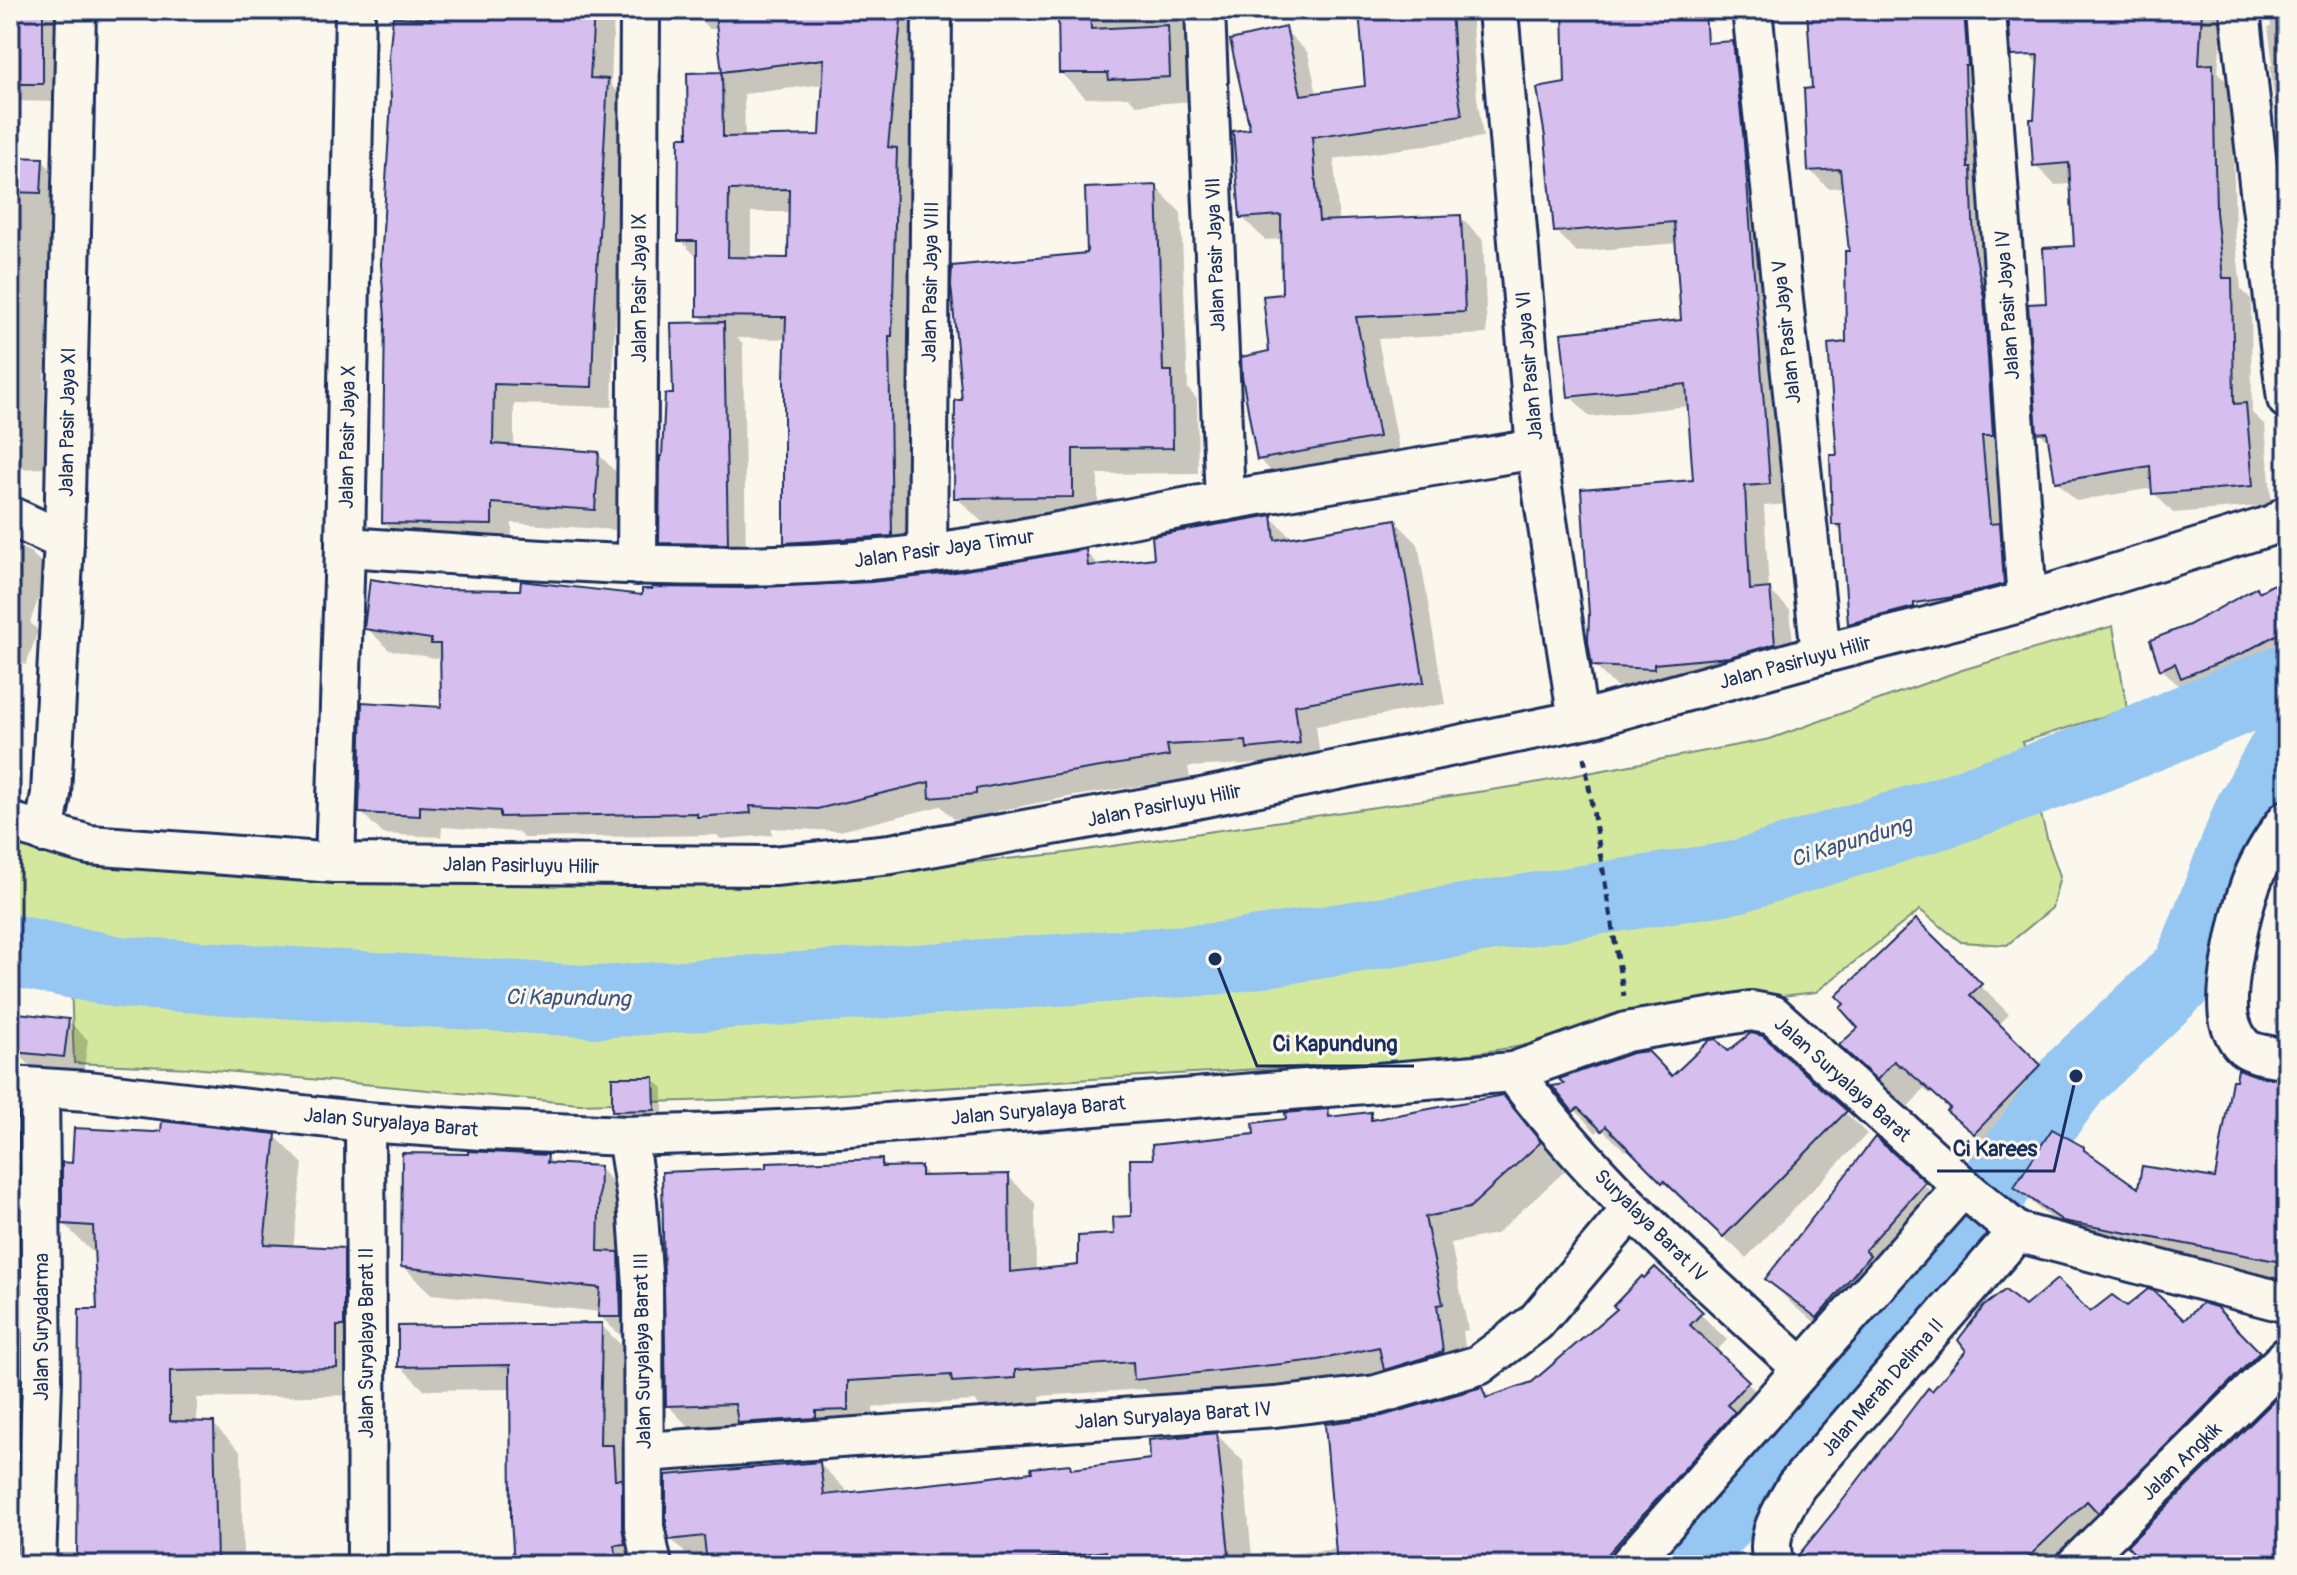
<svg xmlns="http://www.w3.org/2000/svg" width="2297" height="1575" font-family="Pangolin,sans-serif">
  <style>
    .green { fill: #d3e89d; stroke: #778c7e; stroke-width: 2 }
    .shadow { fill: #0003; fill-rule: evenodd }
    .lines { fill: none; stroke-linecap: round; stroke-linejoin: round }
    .river { stroke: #95c7f2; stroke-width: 72 }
    .building { fill: #d6bfef; stroke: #1b2f5e; stroke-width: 2; fill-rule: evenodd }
    .street-casing { stroke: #1b2f5e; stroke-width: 44 }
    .path { stroke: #1b2f5e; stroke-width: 5; stroke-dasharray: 8 6; stroke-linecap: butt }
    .street { stroke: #fbf7ec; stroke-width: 38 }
    .labels { text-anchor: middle; stroke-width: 6; stroke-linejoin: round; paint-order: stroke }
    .street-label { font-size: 20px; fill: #1b2f5e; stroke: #fbf7ec }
    .water-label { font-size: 22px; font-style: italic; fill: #3a5583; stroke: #fbf7ec }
    .leader { fill: none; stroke: #1b2f5e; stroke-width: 3 }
    .callout-dot { fill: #1b2f5e; stroke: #fbf7ec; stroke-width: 3 }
    .callout-label { font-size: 22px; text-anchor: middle; font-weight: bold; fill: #1b2f5e; stroke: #fbf7ec; stroke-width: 6; stroke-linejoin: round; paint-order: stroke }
  </style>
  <rect width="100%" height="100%" fill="#fbf7ec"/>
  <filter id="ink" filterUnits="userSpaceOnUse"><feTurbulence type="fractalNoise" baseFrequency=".0125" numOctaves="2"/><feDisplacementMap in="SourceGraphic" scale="16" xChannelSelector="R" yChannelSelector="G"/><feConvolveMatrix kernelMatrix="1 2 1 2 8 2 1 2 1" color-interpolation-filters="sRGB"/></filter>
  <g filter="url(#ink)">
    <path class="green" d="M 2113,626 L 2127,709 L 2022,742 L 2048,842 L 2060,876 L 2052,908 L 2007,945 L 1961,942 L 1920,910 L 1816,992 L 1665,1010 L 1541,1043 L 1445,1058 L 756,1099 L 579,1104 L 192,1068 L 74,1063 L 69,931 L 10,918 L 10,837 L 833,875 L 1059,854 L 1518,786 L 1770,739 L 1962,670 Z"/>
    <g class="shadow">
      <path d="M 10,10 L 68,10 L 61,102 L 10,101 Z"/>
      <path d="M 395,10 L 614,10 L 611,85 L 628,102 L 614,343 L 612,407 L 514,404 L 514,448 L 598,454 L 619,475 L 615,530 L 512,523 L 512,545 L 405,543 L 384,522 L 393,100 L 391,56 Z"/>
      <path d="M 691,10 L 921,10 L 924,36 L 911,165 L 919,173 L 914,558 L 809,565 L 786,542 L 787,339 L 737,338 L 743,344 L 746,562 L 681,562 L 661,542 L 664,458 L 675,396 L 709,325 L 699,315 L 699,259 L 680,240 L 691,139 L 689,75 L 724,74 L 719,29 L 709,29 ZM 825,84 L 822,137 L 745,139 L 744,94 ZM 751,212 L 791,212 L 790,260 L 751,260 Z"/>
      <path d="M 1060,10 L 1190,10 L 1195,101 L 1136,105 L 1128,97 L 1086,98 L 1061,73 Z"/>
      <path d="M 1361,10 L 1471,10 L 1477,97 L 1483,137 L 1334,159 L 1339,223 L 1460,217 L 1483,240 L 1487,334 L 1378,339 L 1401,459 L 1282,482 L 1259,459 L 1271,353 L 1284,296 L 1283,239 L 1265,240 L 1242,217 L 1253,131 L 1285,30 L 1308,53 L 1317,94 L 1367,87 Z"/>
      <path d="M 1554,10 L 1624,10 L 1670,42 L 1732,44 L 1753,64 L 1789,504 L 1764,506 L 1769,590 L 1790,610 L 1795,664 L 1674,689 L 1615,686 L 1594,665 L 1695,482 L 1689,406 L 1590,417 L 1570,396 L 1683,322 L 1677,243 L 1577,252 L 1556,231 L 1567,85 L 1565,24 L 1554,13 Z"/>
      <path d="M 1808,10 L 1981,10 L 2021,602 L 1868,642 L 1850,624 L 1844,535 L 1834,524 L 1848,344 L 1851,253 L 1844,187 L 1828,188 L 1810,170 L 1814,90 ZM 1924,603 L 1925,607 L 1864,622 L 1864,618 Z"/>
      <path d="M 2027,10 L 2223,10 L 2218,73 L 2232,86 L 2235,233 L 2241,289 L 2251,299 L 2252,413 L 2265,425 L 2272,505 L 2173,513 L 2154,493 L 2153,488 L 2076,501 L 2057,481 L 2050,443 L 2039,432 L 2076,248 L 2072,184 L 2055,185 L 2035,165 L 2039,65 L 2028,54 Z"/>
      <path d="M 2269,10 L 2287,10 L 2287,173 L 2279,138 L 2270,65 L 2273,65 L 2268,27 L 2271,26 Z"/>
      <path d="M 10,155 L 15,155 L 20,159 L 42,160 L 60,179 L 51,370 L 44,370 L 46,468 L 10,469 Z"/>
      <path d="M 1156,187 L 1181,213 L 1188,389 L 1197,399 L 1198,473 L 1098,474 L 1098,522 L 982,522 L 956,497 L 965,402 L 1089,255 Z"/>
      <path d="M 1271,517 L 1293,539 L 1396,522 L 1418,544 L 1445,704 L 1316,726 L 1321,765 L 1271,770 L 1264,763 L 1188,767 L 1190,778 L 1068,797 L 997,811 L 997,816 L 954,819 L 941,806 L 840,831 L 772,828 L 772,835 L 721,839 L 717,835 L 524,838 L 518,832 L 442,827 L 441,837 L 383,834 L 361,812 L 443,709 L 442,659 L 389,650 L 367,628 L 432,591 L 644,597 L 806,588 L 928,578 L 1085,551 L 1100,567 L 1157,559 Z"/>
      <path d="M 10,544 L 30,552 L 49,570 L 30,622 L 38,631 L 26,665 L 10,659 Z"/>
      <path d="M 2287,579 L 2287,656 L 2261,670 L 2201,695 L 2188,683 L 2180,687 L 2162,669 L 2261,594 Z"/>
      <path d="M 1916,922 L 2009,1014 L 1998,1026 L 2068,1096 L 2005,1162 L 1978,1140 L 1932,1093 L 1930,1094 L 1924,1089 L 1908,1107 L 1871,1074 L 1861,1028 Z"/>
      <path d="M 2287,983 L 2287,1043 L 2278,1034 Z"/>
      <path d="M 68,1021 L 88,1040 L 83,1076 L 35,1071 L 16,1051 Z"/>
      <path d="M 1673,1078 L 1845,1112 L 1867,1134 L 1746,1258 L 1687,1202 L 1685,1204 L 1629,1147 L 1625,1151 L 1601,1128 L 1596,1133 L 1555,1087 Z"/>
      <path d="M 653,1079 L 663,1088 L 663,1119 L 624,1119 L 614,1110 Z"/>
      <path d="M 2264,1079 L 2287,1081 L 2287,1293 L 2268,1289 L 2253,1274 L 2089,1243 L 2040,1210 L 2017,1187 L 2083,1149 L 2095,1161 L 2140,1192 L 2217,1181 Z"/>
      <path d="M 1502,1097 L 1529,1124 L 1566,1170 L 1496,1234 L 1451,1243 L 1468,1330 L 1463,1331 L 1469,1379 L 1163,1406 L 1145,1389 L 1040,1396 L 1041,1404 L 981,1407 L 975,1401 L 873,1407 L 874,1436 L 694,1432 L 667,1405 L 881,1161 L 889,1169 L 920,1168 L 930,1178 L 1008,1176 L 1035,1203 L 1036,1271 L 1080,1267 L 1133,1218 L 1156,1161 L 1257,1136 L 1288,1121 L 1327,1111 L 1334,1118 L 1370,1114 L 1376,1121 Z"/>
      <path d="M 10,1123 L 28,1141 L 29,1354 L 10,1354 Z"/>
      <path d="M 275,1136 L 303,1164 L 293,1248 L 343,1250 L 371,1278 L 364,1395 L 197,1398 L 197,1424 L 213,1424 L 241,1452 L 243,1554 L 344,1553 L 356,1565 L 80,1565 L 99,1311 L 96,1252 L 92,1252 L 64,1224 Z"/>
      <path d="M 547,1157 L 555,1165 L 599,1168 L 627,1196 L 628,1343 L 600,1316 L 601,1312 L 431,1294 L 403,1266 Z"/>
      <path d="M 1924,1184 L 1953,1213 L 1847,1346 L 1796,1308 L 1767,1279 Z"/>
      <path d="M 1655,1270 L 1727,1340 L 1715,1352 L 1773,1408 L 1646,1565 L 697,1565 L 671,1539 L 820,1464 L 846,1490 L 846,1494 L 1034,1473 L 1069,1466 L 1074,1470 L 1153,1460 L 1217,1435 L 1243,1461 L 1252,1557 L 1338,1549 L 1382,1418 L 1482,1389 L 1491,1398 L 1533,1383 L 1620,1310 Z"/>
      <path d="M 2127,1308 L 2184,1323 L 2214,1309 L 2286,1380 L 2075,1565 L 1798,1565 L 1932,1394 L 2025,1309 L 2090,1315 Z"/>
      <path d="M 601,1325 L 625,1349 L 624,1458 L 637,1471 L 648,1565 L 516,1565 L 512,1389 L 424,1390 L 400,1366 Z"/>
      <path d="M 10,1466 L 15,1466 L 34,1485 L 35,1511 L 10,1515 Z"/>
      <path d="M 1714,1531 L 1740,1558 L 1747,1565 L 1683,1565 Z"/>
    </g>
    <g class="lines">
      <g class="river">
        <path d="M 10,950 L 119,972 L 600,1002 L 1215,959 L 1736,877 L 1950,810 L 2108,753 L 2287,679"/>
        <path d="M 1679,1565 L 1874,1348 L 2076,1076 L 2189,969 L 2249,814 L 2287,746"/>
      </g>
    </g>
    <g class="building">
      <rect x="10" y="10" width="33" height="74"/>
      <path d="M 432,10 L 594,10 L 590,78 L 608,79 L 594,321 L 592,387 L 494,384 L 493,444 L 599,452 L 595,510 L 492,503 L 492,525 L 382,523 L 385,318 L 381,264 L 391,100 L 389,56 L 393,17 L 431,19 Z"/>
      <path d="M 755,10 L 902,10 L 888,147 L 897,148 L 892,336 L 889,336 L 892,536 L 784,543 L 784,377 L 786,317 L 697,316 L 697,241 L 678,241 L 679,137 L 688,137 L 687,73 L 722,72 L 715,15 ZM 824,59 L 820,135 L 723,137 L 722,72 ZM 789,189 L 788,258 L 728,257 L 729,190 Z"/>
      <path d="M 1058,10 L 1090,10 L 1091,29 L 1168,25 L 1170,77 L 1109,80 L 1108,73 L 1059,73 Z"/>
      <path d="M 1359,10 L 1451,10 L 1455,73 L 1462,115 L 1312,137 L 1319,221 L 1461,215 L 1465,312 L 1356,317 L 1379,437 L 1257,460 L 1242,376 L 1241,357 L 1269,351 L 1263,296 L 1282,294 L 1281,215 L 1240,218 L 1233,131 L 1250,129 L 1230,40 L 1286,27 L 1301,95 L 1365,86 Z"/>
      <path d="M 1563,10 L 1705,10 L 1707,43 L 1733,41 L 1744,143 L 1770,484 L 1745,486 L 1750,590 L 1770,588 L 1775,644 L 1729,657 L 1654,664 L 1654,669 L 1592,666 L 1588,641 L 1589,615 L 1581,489 L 1693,480 L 1686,384 L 1568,397 L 1561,333 L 1681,320 L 1674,222 L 1554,232 L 1545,137 L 1537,88 L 1565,83 Z"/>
      <path d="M 1807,10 L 1964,10 L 1968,66 L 1965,66 L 1968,167 L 1971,167 L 1974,247 L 1984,297 L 1993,436 L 1982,436 L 1990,524 L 2000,523 L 2004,584 L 1953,597 L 1914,603 L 1914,607 L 1848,624 L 1841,525 L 1832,525 L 1830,455 L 1837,455 L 1828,344 L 1846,342 L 1845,251 L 1849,251 L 1840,169 L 1808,171 L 1804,89 L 1812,88 Z"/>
      <path d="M 2008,10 L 2202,10 L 2199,65 L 2213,64 L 2216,212 L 2223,278 L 2232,278 L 2234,404 L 2246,403 L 2253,486 L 2152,494 L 2150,466 L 2055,482 L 2047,432 L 2037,433 L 2028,304 L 2046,303 L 2043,248 L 2074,246 L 2069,163 L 2033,166 L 2030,119 L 2034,119 L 2038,55 L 2011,56 Z"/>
      <path d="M 10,157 L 43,158 L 41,193 L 10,192 Z"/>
      <path d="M 1157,185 L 1163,371 L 1172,371 L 1173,448 L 1073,449 L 1073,497 L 954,498 L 955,400 L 962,400 L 951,285 L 952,266 L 1087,253 L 1085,188 Z"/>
      <path d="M 724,322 L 728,544 L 659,543 L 660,456 L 662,456 L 665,394 L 673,394 L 671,323 Z"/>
      <path d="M 1272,515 L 1275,540 L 1396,519 L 1424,682 L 1295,705 L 1300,743 L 1247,749 L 1246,741 L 1167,745 L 1169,756 L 1045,776 L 976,789 L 976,794 L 930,798 L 929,782 L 817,809 L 750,806 L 751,813 L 697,817 L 697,813 L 500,817 L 500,811 L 420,806 L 420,816 L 359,813 L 362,702 L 441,707 L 440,644 L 431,644 L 431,639 L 364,629 L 370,579 L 432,589 L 520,590 L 521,581 L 642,595 L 642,589 L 652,589 L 652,587 L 739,588 L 871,582 L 949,573 L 1086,549 L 1088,566 L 1154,558 L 1152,536 Z"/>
      <path d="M 2287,577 L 2287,629 L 2243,653 L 2181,678 L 2175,663 L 2160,670 L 2150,640 L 2189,625 L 2257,587 L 2259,592 Z"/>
      <path d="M 1916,919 L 1982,984 L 1970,995 L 2041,1065 L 1974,1134 L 1946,1111 L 1950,1108 L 1901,1065 L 1900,1066 L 1894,1061 L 1877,1080 L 1839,1045 L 1858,1028 L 1840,1008 L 1844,1004 L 1836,996 Z"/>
      <path d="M 18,1013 L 69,1019 L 64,1057 L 14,1052 Z"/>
      <path d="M 1751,1033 L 1763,1036 L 1847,1111 L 1723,1237 L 1664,1181 L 1662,1183 L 1606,1126 L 1602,1131 L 1578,1108 L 1573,1112 L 1552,1086 L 1564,1084 L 1559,1079 L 1632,1053 L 1648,1051 L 1672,1076 L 1710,1040 L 1716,1039 L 1728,1051 Z"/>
      <path d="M 2238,1069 L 2257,1076 L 2287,1080 L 2287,1263 L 2063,1221 L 2014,1187 L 2052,1129 L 2084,1147 L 2084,1150 L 2138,1188 L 2142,1166 L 2215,1178 L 2232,1080 L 2236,1080 Z"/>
      <path d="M 612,1077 L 654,1077 L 655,1110 L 612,1111 Z"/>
      <path d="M 1503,1095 L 1541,1142 L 1469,1208 L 1425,1217 L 1443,1304 L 1437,1305 L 1443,1352 L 1384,1370 L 1379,1347 L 1318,1360 L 1134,1380 L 1133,1362 L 1015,1370 L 1015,1378 L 952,1382 L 951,1375 L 848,1381 L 848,1410 L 816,1411 L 816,1418 L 738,1423 L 735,1404 L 666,1406 L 662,1172 L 766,1168 L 766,1163 L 882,1159 L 882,1167 L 921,1166 L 921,1176 L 1009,1174 L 1010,1272 L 1078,1265 L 1078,1236 L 1114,1234 L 1113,1217 L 1131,1216 L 1130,1159 L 1153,1159 L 1152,1145 L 1254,1134 L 1253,1123 L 1286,1119 L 1285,1113 L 1328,1109 L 1329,1117 L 1371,1112 L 1371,1120 Z"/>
      <path d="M 162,1121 L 276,1134 L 264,1244 L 344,1248 L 344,1326 L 337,1326 L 337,1368 L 170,1371 L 170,1421 L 214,1422 L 217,1565 L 77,1565 L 79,1309 L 97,1309 L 93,1226 L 62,1224 L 62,1162 L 72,1163 L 74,1128 L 154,1132 L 161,1131 Z"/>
      <path d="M 1875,1137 L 1926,1182 L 1865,1250 L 1870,1255 L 1817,1318 L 1765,1279 Z"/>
      <path d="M 468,1151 L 548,1155 L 547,1163 L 600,1166 L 598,1251 L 619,1252 L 621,1317 L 598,1317 L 600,1288 L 401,1267 L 402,1153 L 468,1154 Z"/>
      <path d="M 1655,1267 L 1703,1312 L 1690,1325 L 1749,1381 L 1727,1405 L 1735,1412 L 1598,1565 L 1337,1565 L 1325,1424 L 1382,1416 L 1482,1387 L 1486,1398 L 1532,1382 L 1617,1309 L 1613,1306 L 1642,1276 L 1644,1278 Z"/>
      <path d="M 2057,1279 L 2090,1312 L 2112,1295 L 2127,1306 L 2148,1289 L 2154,1291 L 2184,1320 L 2202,1303 L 2216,1307 L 2260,1352 L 2098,1513 L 2087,1501 L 2020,1565 L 1796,1565 L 1796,1558 L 1840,1504 L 1928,1388 L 1932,1391 L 1966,1351 L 1958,1340 L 1984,1306 L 2005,1290 L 2025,1306 Z"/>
      <path d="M 602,1323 L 600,1445 L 613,1445 L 615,1479 L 622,1479 L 622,1527 L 625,1544 L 614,1545 L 618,1565 L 514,1565 L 511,1519 L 510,1365 L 398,1367 L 398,1326 Z"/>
      <path d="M 2287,1388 L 2287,1565 L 2145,1565 L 2127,1546 Z"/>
      <path d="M 1217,1433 L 1230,1565 L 1157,1565 L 1156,1555 L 1107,1558 L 1106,1551 L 1037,1560 L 1037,1565 L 707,1565 L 704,1536 L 669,1540 L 666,1525 L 666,1475 L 820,1462 L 824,1495 L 976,1479 L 1032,1472 L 1031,1468 L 1070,1464 L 1071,1469 L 1150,1459 L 1149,1440 Z"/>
    </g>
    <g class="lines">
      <g class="street-casing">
        <g id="street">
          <path d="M 1205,10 L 1225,501"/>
          <path d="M 1498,10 L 1536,449 L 1578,720"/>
          <path d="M 1752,10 L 1821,654"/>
          <path d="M 1986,10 L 2027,601"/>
          <path d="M 2240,10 L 2259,183 L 2287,399"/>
          <path d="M 10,516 L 64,541"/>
          <path d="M 345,547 C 520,558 695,575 870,560 C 972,551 1072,529 1173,510 C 1294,488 1415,469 1536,449"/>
          <path d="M 927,554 L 932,10"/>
          <path d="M 637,565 L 640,10"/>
          <path d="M 2287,820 C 2274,838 2261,858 2253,878 C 2241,908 2222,992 2230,1022 C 2232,1029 2237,1039 2241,1044 C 2250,1055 2274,1056 2287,1059"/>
          <path d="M 10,822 L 89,845 L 335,863 L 774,866 L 891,854 L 1196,799 L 1594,717 L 1821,654 L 2027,601 L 2276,524 L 2287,515"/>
          <path d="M 44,833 L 51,794 L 64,541 L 76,10"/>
          <path d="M 335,863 L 345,547 L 355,10"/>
          <path d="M 1513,1072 C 1595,1184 1700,1274 1802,1368"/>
          <path d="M 10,1086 L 88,1091 L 365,1122 L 482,1130 L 627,1136 L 721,1133 L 837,1127 L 1513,1072 L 1626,1032 L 1751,1011 L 1773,1015 L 1969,1192 L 2017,1232 L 2287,1303"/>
          <path d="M 365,1122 L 367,1565"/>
          <path d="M 627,1136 L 637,1201 L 643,1286 L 644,1527 L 652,1565"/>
          <path d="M 645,1452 L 1275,1407 L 1376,1395 L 1479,1365 L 1536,1322 L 1631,1210"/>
          <path d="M 36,1565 L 42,1380 L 39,1088"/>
          <path d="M 1629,1565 L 1963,1187"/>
          <path d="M 1775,1565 C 1762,1537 1783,1511 1796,1486 L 2017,1232"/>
          <path d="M 2076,1565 L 2287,1357"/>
        </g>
      </g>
      <path class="path" d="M 1584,757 L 1624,996"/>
      <use href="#street" class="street"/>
    </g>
  </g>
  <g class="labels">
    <g class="street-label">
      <text transform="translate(1215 255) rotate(-92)" y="7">Jalan Pasir Jaya Vll</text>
      <text transform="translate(930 282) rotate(-89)" y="7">Jalan Pasir Jaya VIII</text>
      <text transform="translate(639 288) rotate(-90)" y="7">Jalan Pasir Jaya IX</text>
      <text transform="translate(2007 305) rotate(-94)" y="7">Jalan Pasir Jaya IV</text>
      <text transform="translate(1786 332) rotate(-96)" y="7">Jalan Pasir Jaya V</text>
      <text transform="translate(1529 366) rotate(-95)" y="7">Jalan Pasir Jaya Vl</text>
      <text transform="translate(67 422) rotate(-89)" y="7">Jalan Pasir Jaya XI</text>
      <text transform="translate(347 437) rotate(-89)" y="7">Jalan Pasir Jaya X</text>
      <text transform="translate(944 548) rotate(-8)" y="7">Jalan Pasir Jaya Timur</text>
      <text transform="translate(1795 662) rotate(-15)" y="7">Jalan Pasirluyu Hilir</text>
      <text transform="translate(1164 805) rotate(-11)" y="7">Jalan Pasirluyu Hilir</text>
      <text transform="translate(521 865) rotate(1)" y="7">Jalan Pasirluyu Hilir</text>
      <text transform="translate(1843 1079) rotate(42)" y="7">Jalan Suryalaya Barat</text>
      <text transform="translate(1038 1110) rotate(-5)" y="7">Jalan Suryalaya Barat</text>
      <text transform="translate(391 1122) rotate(5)" y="7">Jalan Suryalaya Barat</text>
      <text transform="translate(1651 1225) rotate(45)" y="7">Suryalaya Barat IV</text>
      <text transform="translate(41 1327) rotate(-90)" y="7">Jalan Suryadarma</text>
      <text transform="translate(366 1343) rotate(-90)" y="7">Jalan Suryalaya Barat II</text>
      <text transform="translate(642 1351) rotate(-91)" y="7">Jalan Suryalaya Barat III</text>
      <text transform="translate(1882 1387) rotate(-49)" y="7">Jalan Merah Delima II</text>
      <text transform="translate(1173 1415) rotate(-4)" y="7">Jalan Suryalaya Barat IV</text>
      <text transform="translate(2181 1461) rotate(-44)" y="7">Jalan Angkik</text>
    </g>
    <g class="water-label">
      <text transform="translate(1851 841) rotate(-17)" y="8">Ci Kapundung</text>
      <text transform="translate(568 997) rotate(1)" y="8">Ci Kapundung</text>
    </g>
  </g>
  <path class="leader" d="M1215 959L1257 1066H1414M2076 1076L2054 1171H1937"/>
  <g class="callout-dot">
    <circle cx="1215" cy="959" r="8"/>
    <circle cx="2076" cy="1076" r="8"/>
  </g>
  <g class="callout-label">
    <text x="1335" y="1051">Ci Kapundung</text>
    <text x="1995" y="1156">Ci Karees</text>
  </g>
  <rect width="2297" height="1575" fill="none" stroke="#fbf7ec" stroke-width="40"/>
  <rect x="20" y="20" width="2257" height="1535" fill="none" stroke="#1b2f5e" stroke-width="3" filter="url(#ink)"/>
</svg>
